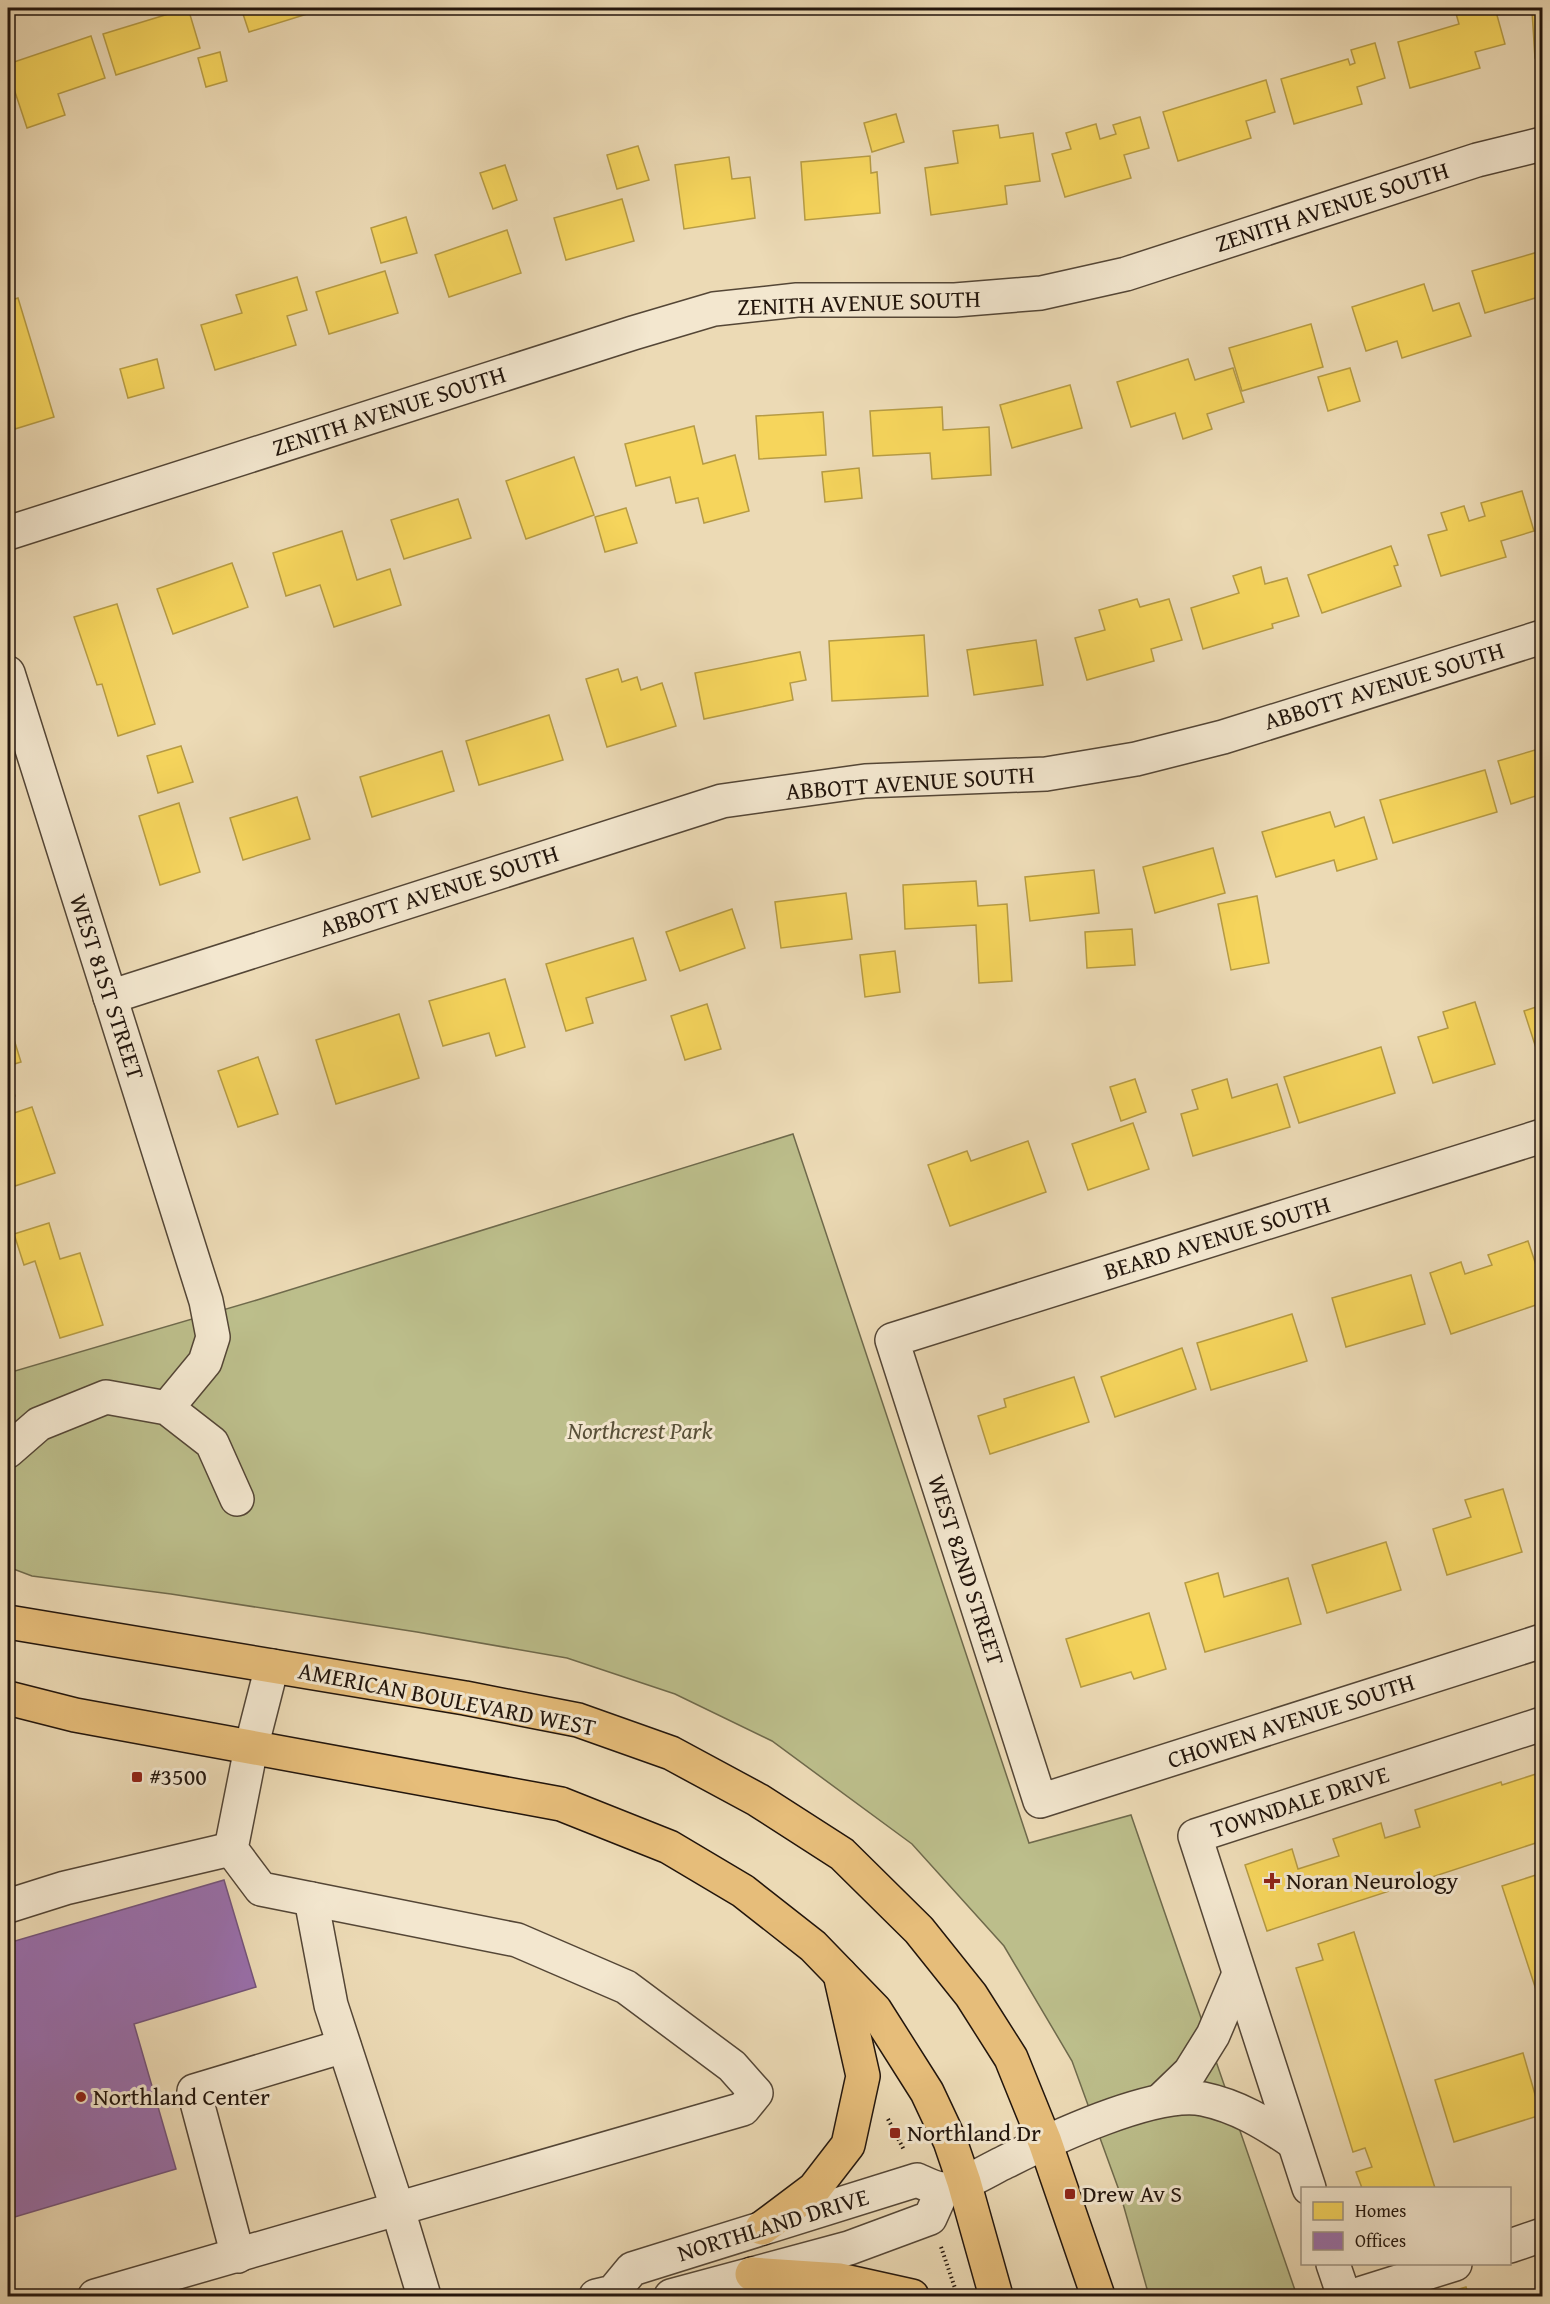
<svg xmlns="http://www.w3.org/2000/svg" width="1550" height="2304" font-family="'Gentium Book Plus',serif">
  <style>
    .green { fill: #bcbe8b; stroke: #6f6a4c; stroke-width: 1.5 }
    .homes { fill: #f6d55c; stroke: #b69b44; stroke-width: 1.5 }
    .offices { fill: #9970ab; stroke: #75557b; stroke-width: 1.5 }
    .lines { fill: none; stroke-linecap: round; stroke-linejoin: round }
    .minor-casing { stroke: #544636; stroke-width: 36 }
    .major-casing { stroke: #22150c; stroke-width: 36 }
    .path { stroke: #22150c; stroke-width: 4; stroke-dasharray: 1.5 3; stroke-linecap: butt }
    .minor { stroke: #f3e7cf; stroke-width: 33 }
    .major { stroke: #e6bd7a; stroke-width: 33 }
    .poi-dot { fill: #8f2418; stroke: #f3e7cf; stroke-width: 2 }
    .labels { text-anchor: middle; stroke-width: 6; stroke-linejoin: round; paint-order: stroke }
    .street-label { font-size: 24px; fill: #22150c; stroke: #f3e7cf }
    .park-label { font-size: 24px; font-style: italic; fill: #585038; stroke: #f3e7cf }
    .poi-label { font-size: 24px; fill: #22150c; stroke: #f3e7cf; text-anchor: start }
  </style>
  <rect width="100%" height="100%" fill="#ecdab5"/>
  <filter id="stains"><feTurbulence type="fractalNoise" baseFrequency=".00333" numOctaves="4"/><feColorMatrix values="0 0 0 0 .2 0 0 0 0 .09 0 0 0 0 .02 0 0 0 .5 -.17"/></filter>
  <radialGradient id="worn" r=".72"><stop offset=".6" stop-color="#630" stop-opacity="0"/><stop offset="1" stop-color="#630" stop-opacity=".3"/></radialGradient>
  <path class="green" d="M 793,1134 L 1029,1843 L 1131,1815 L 1297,2296 L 1149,2296 L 1120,2193 L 1072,2061 L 1004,1946 L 912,1844 L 772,1741 L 675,1694 L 567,1658 L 417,1632 L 171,1594 L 32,1576 L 8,1567 L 8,1373 L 257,1300 Z"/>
  <g class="homes">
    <path d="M 188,8 L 200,48 L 116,75 L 103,34 Z"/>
    <path d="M 241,8 L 319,8 L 320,10 L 249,32 Z"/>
    <path d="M 678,8 L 716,8 L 678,12 Z"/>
    <path d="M 1464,8 L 1495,8 L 1505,44 L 1475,52 L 1480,68 L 1410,88 L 1398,42 L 1459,24 L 1455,10 Z"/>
    <path d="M 1532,11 L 1542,11 L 1542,57 L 1535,58 Z"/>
    <path d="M 91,36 L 105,78 L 58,94 L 65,115 L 27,128 L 8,71 L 8,64 Z"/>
    <path d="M 1375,43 L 1385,78 L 1357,87 L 1362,104 L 1294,124 L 1281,79 L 1348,59 L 1350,65 L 1355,63 L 1351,50 Z"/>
    <path d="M 220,52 L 227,81 L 206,87 L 198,58 Z"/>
    <path d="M 1266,80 L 1275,112 L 1246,121 L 1251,138 L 1178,161 L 1163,112 Z"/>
    <path d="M 896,114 L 904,142 L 872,152 L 864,123 Z"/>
    <path d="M 1140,117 L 1149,148 L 1124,155 L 1131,178 L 1065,197 L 1052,154 L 1071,149 L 1066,133 L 1096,124 L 1100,139 L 1116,134 L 1113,125 Z"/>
    <path d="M 998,125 L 1000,138 L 1033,133 L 1040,181 L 1005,186 L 1007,204 L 931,215 L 925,168 L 958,163 L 953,131 Z"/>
    <path d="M 638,146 L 649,180 L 617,189 L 607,155 Z"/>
    <path d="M 870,156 L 871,173 L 877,172 L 880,213 L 805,220 L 801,162 Z"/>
    <path d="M 729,157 L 732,179 L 750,177 L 755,218 L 684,229 L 675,165 Z"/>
    <path d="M 505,165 L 517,200 L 493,209 L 480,173 Z"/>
    <path d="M 622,199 L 634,241 L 566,260 L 554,218 Z"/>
    <path d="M 406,217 L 417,253 L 381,263 L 371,228 Z"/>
    <path d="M 507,230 L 521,273 L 449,297 L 435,255 Z"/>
    <path d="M 1538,252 L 1542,268 L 1542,296 L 1485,313 L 1472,271 Z"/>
    <path d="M 385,271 L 398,313 L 329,334 L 316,292 Z"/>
    <path d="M 297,277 L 307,310 L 287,316 L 296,345 L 215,370 L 201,325 L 242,313 L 236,295 Z"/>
    <path d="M 1424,284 L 1433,311 L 1459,303 L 1471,336 L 1402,358 L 1397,341 L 1366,351 L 1352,307 Z"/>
    <path d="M 18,298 L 54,417 L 15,429 L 8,405 L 8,301 Z"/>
    <path d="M 1311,324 L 1323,367 L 1242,391 L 1229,348 Z"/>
    <path d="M 157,359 L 164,388 L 128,398 L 120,369 Z"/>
    <path d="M 1188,359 L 1195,380 L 1233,368 L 1244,402 L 1207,414 L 1212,429 L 1183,439 L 1175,413 L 1131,427 L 1117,382 Z"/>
    <path d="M 1350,368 L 1360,401 L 1328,411 L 1318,377 Z"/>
    <path d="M 1070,385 L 1082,428 L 1012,448 L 1000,405 Z"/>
    <path d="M 942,407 L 943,430 L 989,427 L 991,475 L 932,479 L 930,453 L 873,456 L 870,411 Z"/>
    <path d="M 823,412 L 826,455 L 759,459 L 756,416 Z"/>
    <path d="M 694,426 L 703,464 L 735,455 L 749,511 L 704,523 L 698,498 L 676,503 L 670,477 L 636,486 L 625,444 Z"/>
    <path d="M 574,457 L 594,515 L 526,539 L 506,481 Z"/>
    <path d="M 859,468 L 862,498 L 825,502 L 822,472 Z"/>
    <path d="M 1522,491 L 1534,531 L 1501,541 L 1506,557 L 1441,576 L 1428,535 L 1447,530 L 1441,513 L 1464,506 L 1469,521 L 1485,516 L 1481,503 Z"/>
    <path d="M 458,499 L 471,538 L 404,559 L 391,520 Z"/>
    <path d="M 626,508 L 637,543 L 605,552 L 595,517 Z"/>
    <path d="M 342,531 L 357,580 L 390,569 L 401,605 L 334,627 L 320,585 L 286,596 L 273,553 Z"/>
    <path d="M 1391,546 L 1398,565 L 1394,566 L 1401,586 L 1322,613 L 1308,575 Z"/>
    <path d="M 232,563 L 248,607 L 173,634 L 157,589 Z"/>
    <path d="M 1261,567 L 1265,584 L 1287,578 L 1299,616 L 1272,624 L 1273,628 L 1203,649 L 1191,608 L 1239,593 L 1233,576 Z"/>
    <path d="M 1137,599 L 1140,607 L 1169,599 L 1182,640 L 1151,649 L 1154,661 L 1087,680 L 1075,638 L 1105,630 L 1099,610 Z"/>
    <path d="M 117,604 L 155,724 L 118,736 L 102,684 L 97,685 L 74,617 Z"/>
    <path d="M 924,635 L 928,696 L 832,701 L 829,641 Z"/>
    <path d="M 1036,640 L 1043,685 L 974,695 L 967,650 Z"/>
    <path d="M 800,652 L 806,680 L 790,683 L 793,700 L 704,719 L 695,673 Z"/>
    <path d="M 618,669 L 622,682 L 637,677 L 641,690 L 662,683 L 676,726 L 607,747 L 586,679 Z"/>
    <path d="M 549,715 L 563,760 L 479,785 L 466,741 Z"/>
    <path d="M 181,746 L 193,782 L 158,793 L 147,756 Z"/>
    <path d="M 1542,748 L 1542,794 L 1511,804 L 1498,761 Z"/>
    <path d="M 442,751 L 454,791 L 372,817 L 360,777 Z"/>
    <path d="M 1485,770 L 1497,812 L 1393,843 L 1380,800 Z"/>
    <path d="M 297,797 L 310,839 L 243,860 L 230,818 Z"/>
    <path d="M 179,803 L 200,872 L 160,885 L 139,816 Z"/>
    <path d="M 1330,812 L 1335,827 L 1364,817 L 1377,859 L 1337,871 L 1334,860 L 1276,877 L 1262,832 Z"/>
    <path d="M 1213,848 L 1225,893 L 1155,913 L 1143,867 Z"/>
    <path d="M 1094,870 L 1099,913 L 1030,921 L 1025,877 Z"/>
    <path d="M 976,881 L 978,906 L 1007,904 L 1012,981 L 979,983 L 976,925 L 905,929 L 903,885 Z"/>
    <path d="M 846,893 L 852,939 L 781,948 L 775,902 Z"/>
    <path d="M 1257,896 L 1269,963 L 1231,970 L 1218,904 Z"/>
    <path d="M 732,909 L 745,948 L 680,971 L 666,932 Z"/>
    <path d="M 1132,929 L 1135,965 L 1087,968 L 1085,932 Z"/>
    <path d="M 633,938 L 646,980 L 586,998 L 593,1023 L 566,1031 L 546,964 Z"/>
    <path d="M 895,951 L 900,992 L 865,997 L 860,955 Z"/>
    <path d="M 505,979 L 525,1047 L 496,1056 L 489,1033 L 443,1046 L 429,1001 Z"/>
    <path d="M 1475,1002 L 1495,1064 L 1433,1083 L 1418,1037 L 1448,1028 L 1443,1012 Z"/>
    <path d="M 707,1004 L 721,1049 L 685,1060 L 671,1016 Z"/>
    <path d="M 1542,1005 L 1542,1049 L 1537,1051 L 1524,1011 Z"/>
    <path d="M 399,1014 L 419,1078 L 336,1104 L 316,1040 Z"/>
    <path d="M 8,1020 L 21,1062 L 8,1066 Z"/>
    <path d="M 1381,1047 L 1395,1093 L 1299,1123 L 1284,1077 Z"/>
    <path d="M 258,1057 L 278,1114 L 238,1127 L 218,1071 Z"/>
    <path d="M 8,1074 L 15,1096 L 8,1098 Z"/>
    <path d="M 1135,1079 L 1146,1112 L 1121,1121 L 1110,1087 Z"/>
    <path d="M 1227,1079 L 1232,1098 L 1277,1084 L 1290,1127 L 1193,1156 L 1181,1114 L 1198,1109 L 1192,1090 Z"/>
    <path d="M 32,1107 L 55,1173 L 15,1186 L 8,1165 L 8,1115 Z"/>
    <path d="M 1133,1123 L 1149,1169 L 1088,1190 L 1072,1144 Z"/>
    <path d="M 1028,1141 L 1046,1192 L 950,1226 L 928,1165 L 967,1151 L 971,1161 Z"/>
    <path d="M 49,1223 L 60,1259 L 80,1253 L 103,1325 L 60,1338 L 35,1261 L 24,1265 L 14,1234 Z"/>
    <path d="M 1528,1241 L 1542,1283 L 1542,1303 L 1451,1334 L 1430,1273 L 1461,1262 L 1465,1274 L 1492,1265 L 1488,1255 Z"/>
    <path d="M 1411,1275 L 1425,1324 L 1346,1347 L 1332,1298 Z"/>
    <path d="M 1292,1314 L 1307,1361 L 1211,1390 L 1197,1343 Z"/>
    <path d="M 1182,1348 L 1196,1389 L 1115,1417 L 1101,1377 Z"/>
    <path d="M 1074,1377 L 1089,1422 L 990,1454 L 978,1416 L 1006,1407 L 1004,1399 Z"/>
    <path d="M 1503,1489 L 1522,1552 L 1447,1575 L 1433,1529 L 1471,1517 L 1465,1500 Z"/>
    <path d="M 1386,1542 L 1401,1590 L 1327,1613 L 1312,1565 Z"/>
    <path d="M 1218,1573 L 1224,1597 L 1288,1578 L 1301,1624 L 1205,1652 L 1185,1583 Z"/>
    <path d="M 1149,1613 L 1166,1669 L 1134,1679 L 1131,1672 L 1081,1687 L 1066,1639 Z"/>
    <path d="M 1542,1772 L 1542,1841 L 1267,1931 L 1245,1865 L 1292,1849 L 1298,1869 L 1339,1856 L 1333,1839 L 1381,1823 L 1385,1838 L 1420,1827 L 1415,1810 L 1501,1782 L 1502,1785 Z"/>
    <path d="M 1542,1873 L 1542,2008 L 1502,1886 Z"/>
    <path d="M 1354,1932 L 1435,2188 L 1362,2188 L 1356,2172 L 1372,2167 L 1365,2148 L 1353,2152 L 1296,1968 L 1323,1960 L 1318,1944 Z"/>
    <path d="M 1523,2053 L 1541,2115 L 1454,2142 L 1435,2080 Z"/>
    <path d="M 1466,2287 L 1469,2296 L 1436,2296 Z"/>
  </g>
  <path class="offices" d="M 224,1880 L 256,1987 L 134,2024 L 176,2169 L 8,2219 L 8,1943 Z"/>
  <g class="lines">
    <g class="minor-casing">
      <g id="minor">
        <path d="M 8,533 L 633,333 L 714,309 L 797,300 L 955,300 L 1041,293 L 1126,274 L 1477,160 L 1542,144"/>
        <path d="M 8,673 L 206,1301 L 213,1337 L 205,1362 L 167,1408"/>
        <path d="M 110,997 L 722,801 L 865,781 L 1046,774 L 1136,759 L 1223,737 L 1542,637"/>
        <path d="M 1542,1136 L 892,1340 L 1040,1801 L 1542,1641"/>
        <path d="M 8,1451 L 39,1424 L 106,1397 L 167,1408 L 212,1443 L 237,1499"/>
        <path d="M 311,1899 L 331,2005 L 398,2210 L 424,2296"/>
        <path d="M 8,1906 L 65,1888 L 231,1849"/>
        <path d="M 1161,2100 L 1190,2072 L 1213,2035 L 1239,1974"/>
        <path d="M 1309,2188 L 1195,1836 L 1542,1724"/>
        <path d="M 1510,2246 L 1542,2235"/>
        <path d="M 238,2256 L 194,2091 L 344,2046"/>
        <path d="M 1333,2264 L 1344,2296"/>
        <path d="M 95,2296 L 743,2109 L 756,2093 L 732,2066 L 626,1987 L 517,1940 L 261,1889 L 231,1849 L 251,1748 L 272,1666"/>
        <path d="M 596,2296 L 613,2292 L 632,2269 L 917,2180 C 924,2183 935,2189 943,2189 C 956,2190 992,2168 1005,2162 C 1051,2139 1154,2090 1203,2099 C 1237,2106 1265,2123 1293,2142"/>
        <path d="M 671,2296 L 849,2248 L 930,2218 L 943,2189"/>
        <path d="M 1353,2296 L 1455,2264"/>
      </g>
    </g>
    <g class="major-casing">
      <g id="major">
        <path d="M 8,1622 L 465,1698 L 578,1720 L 671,1753 L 758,1800 L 842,1854 L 919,1930 L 971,1995 L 1011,2058 L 1045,2142 L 1098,2296"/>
        <path d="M 8,1698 L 75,1715 L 561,1804 L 669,1847 L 743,1891 L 813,1946 L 875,2010 L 927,2092 L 950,2141 L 964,2182 L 996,2296"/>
        <path d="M 762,2228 L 814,2189 L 848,2145 L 863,2076 L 840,1974"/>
        <path d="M 752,2274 L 840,2280 L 912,2296"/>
      </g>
    </g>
    <g class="path">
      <path d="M 888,2119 L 904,2150"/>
      <path d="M 941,2247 L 956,2291"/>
    </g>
    <use href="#minor" class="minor"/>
    <use href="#major" class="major"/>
  </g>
  <g class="poi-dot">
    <rect x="131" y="1771" width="12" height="12" rx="3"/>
    <path d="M1269 1872h6v6h6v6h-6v6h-6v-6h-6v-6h6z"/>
    <circle cx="81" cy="2097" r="6"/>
    <rect x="889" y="2127" width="12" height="12" rx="3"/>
    <rect x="1064" y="2188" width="12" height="12" rx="3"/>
  </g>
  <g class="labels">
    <g class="street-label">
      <text transform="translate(1332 207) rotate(-18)" y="8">ZENITH AVENUE SOUTH</text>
      <text transform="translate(859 303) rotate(-2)" y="8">ZENITH AVENUE SOUTH</text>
      <text transform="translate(389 411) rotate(-18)" y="8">ZENITH AVENUE SOUTH</text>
      <text transform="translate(1384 686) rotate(-17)" y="8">ABBOTT AVENUE SOUTH</text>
      <text transform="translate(910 783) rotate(-4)" y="8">ABBOTT AVENUE SOUTH</text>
      <text transform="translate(439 891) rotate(-18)" y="8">ABBOTT AVENUE SOUTH</text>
      <text transform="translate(107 987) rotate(72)" y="8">WEST 81ST STREET</text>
      <text transform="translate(1217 1238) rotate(-17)" y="8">BEARD AVENUE SOUTH</text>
      <text transform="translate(966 1570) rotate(72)" y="8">WEST 82ND STREET</text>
      <text transform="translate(447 1699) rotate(11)" y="8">AMERICAN BOULEVARD WEST</text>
      <text transform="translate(1291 1721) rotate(-18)" y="8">CHOWEN AVENUE SOUTH</text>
      <text transform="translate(1300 1802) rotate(-18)" y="8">TOWNDALE DRIVE</text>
      <text transform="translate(773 2225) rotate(-17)" y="8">NORTHLAND DRIVE</text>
    </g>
    <g class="park-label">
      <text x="640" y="1439">Northcrest Park</text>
    </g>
    <g class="poi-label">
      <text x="149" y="1785">#3500</text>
      <text x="1286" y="1889">Noran Neurology</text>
      <text x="93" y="2105">Northland Center</text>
      <text x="907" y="2141">Northland Dr</text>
      <text x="1082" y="2202">Drew Av S</text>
    </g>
  </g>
  <rect width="1550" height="2304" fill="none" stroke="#ecdab5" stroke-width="30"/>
  <rect x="9" y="9" width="1532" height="2286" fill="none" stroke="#22150c" stroke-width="3"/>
  <rect x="15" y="15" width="1520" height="2274" fill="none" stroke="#22150c" stroke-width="1.5"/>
  <rect x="1301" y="2187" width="210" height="78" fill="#f3e7cf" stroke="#9f9381" stroke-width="1.5"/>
  <rect x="1313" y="2202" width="30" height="18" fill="#f6d55c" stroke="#9f9381" stroke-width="1.5"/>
  <text x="1355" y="2217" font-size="18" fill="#22150c">Homes</text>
  <rect x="1313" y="2232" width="30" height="18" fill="#9970ab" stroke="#9f9381" stroke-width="1.5"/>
  <text x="1355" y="2247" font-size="18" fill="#22150c">Offices</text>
  <rect width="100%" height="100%" filter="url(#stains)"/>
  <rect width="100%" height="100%" fill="url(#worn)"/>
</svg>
